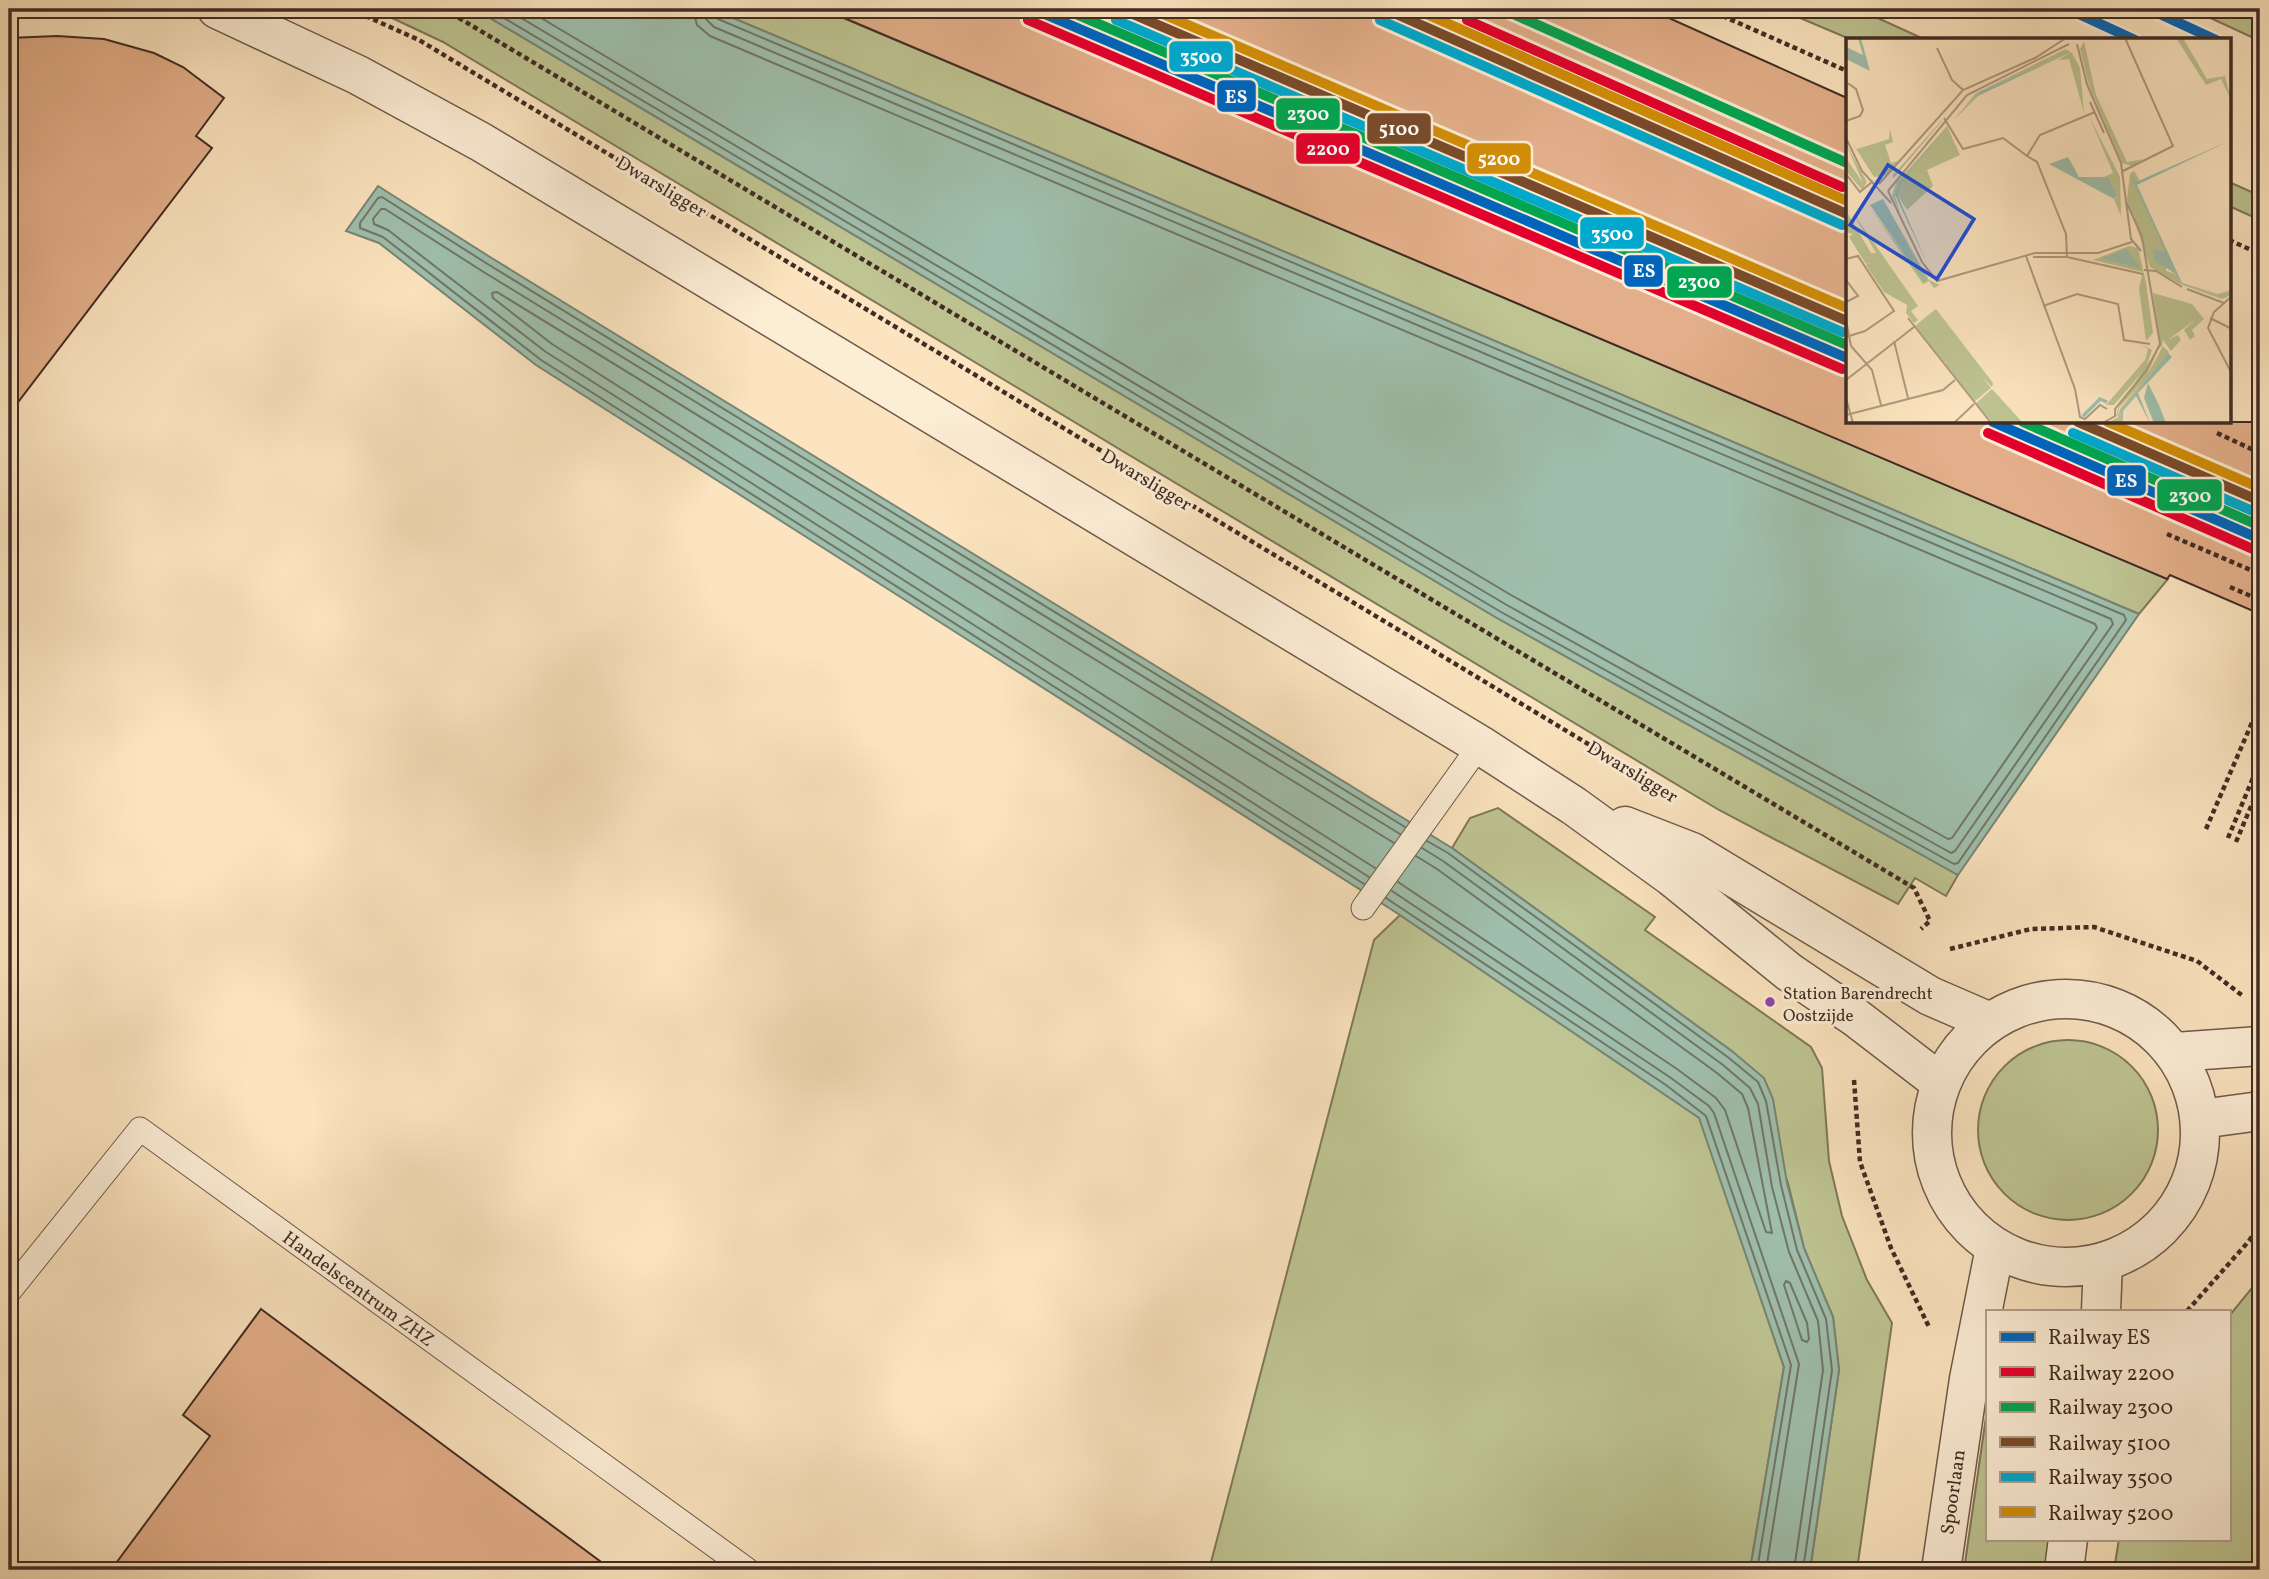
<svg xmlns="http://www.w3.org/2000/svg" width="2269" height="1579" font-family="Vollkorn,serif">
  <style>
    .green { fill: #bec492; stroke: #7f785a; stroke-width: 2 }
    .water { fill: #9fbfac; stroke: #798475; stroke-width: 2 }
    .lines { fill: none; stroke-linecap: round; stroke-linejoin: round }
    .shore { stroke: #707668; stroke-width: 2 }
    .building { fill: #e3af8a; stroke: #402c23; stroke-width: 2 }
    .lane-casing { stroke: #6f5a4a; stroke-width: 25 }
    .street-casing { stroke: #6f5a4a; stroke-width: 41 }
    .path { stroke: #402c23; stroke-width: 4.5; stroke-dasharray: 5 3.5; stroke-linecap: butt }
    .lane { stroke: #fcedd5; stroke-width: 23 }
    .street { stroke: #fcedd5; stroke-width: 38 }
    .rail-1-casing { stroke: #fcedd5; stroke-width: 16 }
    .rail-2-casing { stroke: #fcedd5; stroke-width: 16 }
    .rail-3-casing { stroke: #fcedd5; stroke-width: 16 }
    .rail-4-casing { stroke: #fcedd5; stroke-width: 16 }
    .rail-5-casing { stroke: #fcedd5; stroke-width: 16 }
    .rail-6-casing { stroke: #fcedd5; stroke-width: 16 }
    .rail-1 { stroke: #0065bd; stroke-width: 10 }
    .rail-2 { stroke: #e4002b; stroke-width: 10 }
    .rail-3 { stroke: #00a651; stroke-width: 10 }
    .rail-4 { stroke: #7a4b2a; stroke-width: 10 }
    .rail-5 { stroke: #00a9ce; stroke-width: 10 }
    .rail-6 { stroke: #d28e07; stroke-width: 10 }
    .bus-dot { fill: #8e44ad; stroke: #fcedd5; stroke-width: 2.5 }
    .labels { text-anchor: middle; stroke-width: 6; stroke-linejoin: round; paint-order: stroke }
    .bus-label { font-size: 17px; fill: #402c23; stroke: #fcedd5; text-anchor: start }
    .street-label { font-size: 19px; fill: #402c23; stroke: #fcedd5 }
    .inset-river { fill: none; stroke: #9fbfac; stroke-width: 3.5 }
    .inset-road { fill: none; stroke: #b09a81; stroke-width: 2 }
    .view { fill: #1d4ed8; fill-opacity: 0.15; stroke: #1d4ed8; stroke-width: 3.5 }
    .inset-edge { fill: none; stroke: #402c23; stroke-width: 3.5 }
    .line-badge { stroke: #fcedd5; stroke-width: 2.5 }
    .badge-label { font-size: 19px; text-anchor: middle; font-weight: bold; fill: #fff }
  </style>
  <rect width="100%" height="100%" fill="#fbe4bf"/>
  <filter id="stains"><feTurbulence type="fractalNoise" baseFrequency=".00286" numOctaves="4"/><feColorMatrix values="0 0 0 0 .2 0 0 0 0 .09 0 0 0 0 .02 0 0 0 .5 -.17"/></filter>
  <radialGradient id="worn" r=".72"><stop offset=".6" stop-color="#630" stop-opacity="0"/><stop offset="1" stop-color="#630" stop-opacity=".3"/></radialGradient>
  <g class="green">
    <path d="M 373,9 L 475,9 L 1497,618 L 1958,875 L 1946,896 L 1915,878 L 1898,904 L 1719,810 L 443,42 Z"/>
    <path d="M 712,9 L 822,9 L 2168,579 L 2139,614 Z"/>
    <path d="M 1779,9 L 1858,9 L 1926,40 L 1852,40 Z"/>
    <path d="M 2191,9 L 2260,9 L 2260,41 Z"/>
    <path d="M 2229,182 L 2256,194 L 2260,185 L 2260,220 L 2229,206 Z"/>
    <path d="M 1498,808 L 1655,917 L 1645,930 L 1811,1047 L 1822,1068 L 1829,1161 L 1842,1216 L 1867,1280 L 1892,1323 L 1857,1570 L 1810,1570 L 1839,1370 L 1833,1317 L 1804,1248 L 1788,1183 L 1733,1052 L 1452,848 L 1470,818 Z"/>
    <path d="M 1400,915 L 1700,1118 L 1784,1367 L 1750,1570 L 1209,1570 L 1374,940 Z"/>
    <circle cx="2068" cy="1130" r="90"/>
    <path d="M 2260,1278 L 2260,1570 L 2114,1570 L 2119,1539 L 2229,1539 L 2229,1316 Z"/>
    <path d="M 1987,1410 L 1987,1539 L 2049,1539 L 2045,1570 L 1964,1570 Z"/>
  </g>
  <g class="water">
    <path d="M 475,9 L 712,9 L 2139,614 L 1958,875 L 1497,618 Z"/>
    <path d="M 378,186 L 490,257 L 1452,848 L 1733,1052 L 1764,1078 L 1773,1099 L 1787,1183 L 1804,1248 L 1833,1317 L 1839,1370 L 1810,1570 L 1750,1570 L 1784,1367 L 1699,1118 L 1400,915 L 536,365 L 379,243 L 346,231 Z"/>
  </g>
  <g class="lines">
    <g class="shore">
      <path d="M 489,9 L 1501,612 L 1954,864 L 1958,863 L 2126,620 L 2124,615 L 718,19 L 713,15 L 712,9"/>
      <path d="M 506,9 L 1505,604 L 1951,853 L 1955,851 L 2113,624 L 2111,619 L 714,27 L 706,19 L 704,9"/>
      <path d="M 526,9 L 1511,595 L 1948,839 L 1952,838 L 2097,628 L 2095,624 L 710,36 L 697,25 L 693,9"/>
      <path d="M 1427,841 L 1448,853 L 1729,1058 L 1758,1082 L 1766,1101 L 1781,1185 L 1797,1250 L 1826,1319 L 1832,1370 L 1803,1570"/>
      <path d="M 1422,848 L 1443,861 L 1723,1065 L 1750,1088 L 1758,1104 L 1772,1187 L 1789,1252 L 1818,1321 L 1823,1370 L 1794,1570"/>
      <path d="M 1375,868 L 552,344 L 493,298 L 492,293 L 497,292 L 1394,843"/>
      <path d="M 1369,877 L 546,352 L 388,230 L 374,224 L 373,219 L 381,209 L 385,209 L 482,271 L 1400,834"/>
      <path d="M 1398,882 L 1677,1069 L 1716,1098 L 1725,1110 L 1766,1232 L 1772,1233 L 1748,1108 L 1742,1094 L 1717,1073 L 1437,869 L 1416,856"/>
      <path d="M 1364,884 L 541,360 L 383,237 L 360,228 L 360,223 L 378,198 L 382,197 L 486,263 L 1405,827"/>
      <path d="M 1392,891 L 1671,1078 L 1709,1106 L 1714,1113 L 1799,1364 L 1766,1570"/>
      <path d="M 1386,898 L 1666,1085 L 1706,1116 L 1791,1365 L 1757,1570"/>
      <path d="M 1786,1281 L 1790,1283 L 1807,1323 L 1809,1339 L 1807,1342 L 1802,1340 L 1784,1285 Z"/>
    </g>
  </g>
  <g class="building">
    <path d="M 823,9 L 1649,9 L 1847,98 L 1847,422 L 2260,422 L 2260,614 L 2170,575 L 2167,579 Z"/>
    <path d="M 57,36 L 104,39 L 154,53 L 183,67 L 224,98 L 196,136 L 212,148 L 9,414 L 9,38 Z"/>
    <path d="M 261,1309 L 454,1453 L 612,1570 L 111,1570 L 210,1436 L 183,1415 Z"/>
  </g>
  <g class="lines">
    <g class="lane-casing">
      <g id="lane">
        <path d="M 1363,908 L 1480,745"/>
        <path d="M 9,1292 L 140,1129 L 748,1570"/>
      </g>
    </g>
    <g class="street-casing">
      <g id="street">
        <path d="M 217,9 L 358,75 L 481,142 L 1480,745 L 1574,806 L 1672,877 L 1789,972 L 1855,1017 L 1941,1083"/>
        <path d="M 1625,826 L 1692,852 L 1930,996 L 1990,1022"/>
        <circle cx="2066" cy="1133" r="134"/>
        <path d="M 2175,1052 L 2260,1046"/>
        <path d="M 2201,1119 L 2260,1111"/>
        <path d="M 2101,1311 L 2103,1262"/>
        <path d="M 1941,1570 L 1969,1379 L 1995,1248"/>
        <path d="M 2064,1570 L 2068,1539"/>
      </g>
    </g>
    <g class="path">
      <path d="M 350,9 L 419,40 L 1643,777"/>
      <path d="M 444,9 L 1914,888 L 1930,921 L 1921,929"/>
      <path d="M 1707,9 L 1847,71"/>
      <path d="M 2229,240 L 2260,254"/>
      <path d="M 2217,433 L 2260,453"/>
      <path d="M 2167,534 L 2260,574"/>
      <path d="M 2230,587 L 2260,600"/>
      <path d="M 2206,829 L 2260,704"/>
      <path d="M 2228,838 L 2260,761"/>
      <path d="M 2236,842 L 2260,785"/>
      <path d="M 1950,949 L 2031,929 L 2094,927 L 2197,961 L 2243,996"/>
      <path d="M 1854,1080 L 1860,1162 L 1891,1248 L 1929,1327"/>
      <path d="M 2187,1311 L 2249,1241 L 2260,1224"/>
    </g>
    <use href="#lane" class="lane"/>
    <use href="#street" class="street"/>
    <g class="rail-1-casing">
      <g id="rail-1">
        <path d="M 1033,9 L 1847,358"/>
        <path d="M 2068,9 L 2135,40"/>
        <path d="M 2149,9 L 2216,40"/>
        <path d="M 1993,422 L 2260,539"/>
      </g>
    </g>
    <g class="rail-2-casing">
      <g id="rail-2">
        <path d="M 1028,20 L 1842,369"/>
        <path d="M 1467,20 L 1842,187"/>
        <path d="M 1988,433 L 2255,550"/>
      </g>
    </g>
    <g class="rail-3-casing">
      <g id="rail-3">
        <path d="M 1064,9 L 1847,345"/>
        <path d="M 1502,9 L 1847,163"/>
        <path d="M 2023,422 L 2260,526"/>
      </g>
    </g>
    <g class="rail-4-casing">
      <g id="rail-4">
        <path d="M 1121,9 L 1847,321"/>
        <path d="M 1385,9 L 1847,214"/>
        <path d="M 2078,422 L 2260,501"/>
      </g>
    </g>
    <g class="rail-5-casing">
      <g id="rail-5">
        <path d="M 1116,20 L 1842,332"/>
        <path d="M 1380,20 L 1842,225"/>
        <path d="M 2073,433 L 2255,512"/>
      </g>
    </g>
    <g class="rail-6-casing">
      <g id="rail-6">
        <path d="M 1151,9 L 1847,308"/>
        <path d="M 1415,9 L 1847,201"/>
        <path d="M 2108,422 L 2260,488"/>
      </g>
    </g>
    <use href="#rail-1" class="rail-1"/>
    <use href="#rail-2" class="rail-2"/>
    <use href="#rail-3" class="rail-3"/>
    <use href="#rail-4" class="rail-4"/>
    <use href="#rail-5" class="rail-5"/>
    <use href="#rail-6" class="rail-6"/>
  </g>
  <circle class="bus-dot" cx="1770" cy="1002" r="6"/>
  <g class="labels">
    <g class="bus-label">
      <text x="1783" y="999">Station Barendrecht<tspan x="1783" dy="22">Oostzijde</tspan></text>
    </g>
    <g class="street-label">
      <text transform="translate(662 186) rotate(31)" y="7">Dwarsligger</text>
      <text transform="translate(1147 479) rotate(31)" y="7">Dwarsligger</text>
      <text transform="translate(1633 771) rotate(31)" y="7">Dwarsligger</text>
      <text transform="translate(359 1288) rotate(36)" y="7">Handelscentrum ZHZ</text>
      <text transform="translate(1952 1492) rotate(-82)" y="7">Spoorlaan</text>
    </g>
  </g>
  <g transform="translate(1846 38)">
    <rect width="385" height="385" fill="#fbe4bf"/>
    <path d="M 330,0 L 337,0 L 361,41 L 379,38 L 385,62 L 375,41 L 360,47 ZM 238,3 L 250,57 L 281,124 L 297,121 L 286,128 L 276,125 L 243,47 L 234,11 ZM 220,11 L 226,15 L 234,30 L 238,75 L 223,21 L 212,22 L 223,15 L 135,53 L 106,84 L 130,55 ZM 243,78 L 274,139 L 275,178 L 268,161 L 271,159 L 263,139 L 258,139 L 267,135 ZM 96,82 L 96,83 L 48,140 L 46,138 ZM 101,88 L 114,117 L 81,132 L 87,148 L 61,172 L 52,158 L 53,145 L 49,158 L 54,175 L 46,158 L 50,145 ZM 44,91 L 47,104 L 39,107 L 45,125 L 52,123 L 42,137 L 28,139 L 7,106 L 11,111 L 43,101 ZM 0,106 L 21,144 L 16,152 L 0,133 L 0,120 L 17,145 ZM 288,133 L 294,143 L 288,145 L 320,213 L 320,233 L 330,236 L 335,246 L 373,257 L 385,253 L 385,257 L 376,261 L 334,246 L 304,229 L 281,161 L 284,136 ZM 37,161 L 83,242 L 94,247 L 88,250 L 83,243 L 77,246 L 22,167 L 79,244 ZM 7,175 L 72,268 L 65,273 L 72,282 L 68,285 L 60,275 L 61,267 L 38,254 L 20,227 L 25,224 L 20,226 L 3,199 L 7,196 L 0,194 L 2,176 L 25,215 L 30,215 ZM 283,208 L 292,210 L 300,245 L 307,295 L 300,303 L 293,250 L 297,234 L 247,222 ZM 307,255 L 346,266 L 358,281 L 346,292 L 349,298 L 344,302 L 338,292 L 350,281 L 322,302 L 332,297 L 335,302 L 325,313 L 317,302 L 316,308 L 312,312 L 301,337 L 317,308 L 323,314 L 275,373 L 277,385 L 262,385 L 272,379 L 274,371 L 297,343 L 273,370 L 272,377 L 270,379 L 272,370 L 314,308 ZM 90,271 L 147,345 L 146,349 L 136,339 L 145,350 L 128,364 L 99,326 L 101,323 L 98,325 L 69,288 L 81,278 L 105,304 L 81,278 ZM 295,306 L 306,312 L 300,330 L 268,367 L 260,367 L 299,322 L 302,311 ZM 146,351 L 177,385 L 147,385 L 129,366 Z" fill="#bec492"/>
    <path d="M 12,0 L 15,0 L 24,33 L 0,21 L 0,9 L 17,17 ZM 223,15 L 132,58 L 108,82 L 135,53 ZM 100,91 L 55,146 L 52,158 L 81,225 L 49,157 L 53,145 ZM 385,102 L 291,147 L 336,245 L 372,256 L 385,252 L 374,257 L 335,246 L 330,236 L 309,223 L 307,212 L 319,213 L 284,137 L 290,144 ZM 222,119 L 233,139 L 263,139 L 271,158 L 268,161 L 203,126 ZM 37,161 L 81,242 L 78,244 L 24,167 ZM 281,211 L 294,230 L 256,221 L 256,220 ZM 322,315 L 326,319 L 292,355 L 304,385 L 290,358 L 277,373 L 277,385 L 275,373 ZM 302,345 L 313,367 L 320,385 L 308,385 L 298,360 Z" fill="#9fbfac"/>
    <path class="inset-river" d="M 237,378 L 254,361 L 261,364"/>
    <path class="inset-road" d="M 231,6 L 241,46M 91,10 L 106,42 L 117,52M 0,44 L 10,51 L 17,72 L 14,78 L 0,83M 240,44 L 275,125 L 285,201 L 295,213M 244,64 L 258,95M 98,80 L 117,111 L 157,100 L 181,118M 0,100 L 16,133 L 45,165M 277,133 L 327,108 L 279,0M 0,136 L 14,154 L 27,143M 33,146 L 117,52 L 189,20 L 220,0M 42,153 L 76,224 L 91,243 L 189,215 L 252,215 L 286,204M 42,153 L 121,57 L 223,6M 180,218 L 229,351 L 234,379 L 239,381 L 254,367 L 261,371M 187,219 L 221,219 L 297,236M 221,219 L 220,196 L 191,124 L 181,118 L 194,97 L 249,74M 0,221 L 12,218 L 48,273 L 19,293 L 0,299M 298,232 L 310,233 L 336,249M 0,242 L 12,258 L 0,264M 341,251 L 378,265M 385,259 L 368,274 L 362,290 L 385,334M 197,268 L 231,256 L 272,266 L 278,302 L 304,306M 62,280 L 145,385M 364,280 L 384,290M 0,282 L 5,308M 48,303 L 62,360M 5,308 L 26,332 L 35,367M 0,342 L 68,289M 0,360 L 7,385M 0,377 L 97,352 L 109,342M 108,385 L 128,366M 257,385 L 269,378 L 269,371 L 300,333 L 314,306 L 296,199 L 280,163"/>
    <path class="view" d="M 42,127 L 128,181 L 91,241 L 4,187 Z"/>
    <rect width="385" height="385" class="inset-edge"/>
  </g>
  <g class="line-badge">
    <rect x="1168" y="40" width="66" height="33" rx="7" fill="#00a9ce"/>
    <rect x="1216" y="79" width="41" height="34" rx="7" fill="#0065bd"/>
    <rect x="1275" y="97" width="66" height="34" rx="7" fill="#00a651"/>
    <rect x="1366" y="112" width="66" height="33" rx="7" fill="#7a4b2a"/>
    <rect x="1295" y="132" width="66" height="33" rx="7" fill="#e4002b"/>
    <rect x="1466" y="142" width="66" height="33" rx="7" fill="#d28e07"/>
    <rect x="1579" y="216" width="66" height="34" rx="7" fill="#00a9ce"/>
    <rect x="1623" y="254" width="41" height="34" rx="7" fill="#0065bd"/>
    <rect x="1666" y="265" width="67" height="34" rx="7" fill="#00a651"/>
    <rect x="2106" y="464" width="41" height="33" rx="7" fill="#0065bd"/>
    <rect x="2156" y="478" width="67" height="34" rx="7" fill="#00a651"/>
  </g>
  <g class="badge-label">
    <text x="1201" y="63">3500</text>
    <text x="1236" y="103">ES</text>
    <text x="1308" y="120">2300</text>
    <text x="1399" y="135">5100</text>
    <text x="1328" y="155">2200</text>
    <text x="1499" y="165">5200</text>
    <text x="1612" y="240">3500</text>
    <text x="1644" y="277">ES</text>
    <text x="1699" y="288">2300</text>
    <text x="2126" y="487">ES</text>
    <text x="2190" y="502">2300</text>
  </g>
  <rect width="2269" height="1579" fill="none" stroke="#fbe4bf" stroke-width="35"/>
  <rect x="10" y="10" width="2248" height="1558" fill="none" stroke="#402c23" stroke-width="3.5"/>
  <rect x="18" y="18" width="2234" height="1544" fill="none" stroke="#402c23" stroke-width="2"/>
  <rect x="1986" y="1310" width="245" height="231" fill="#fcedd5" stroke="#b1a08e" stroke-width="2"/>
  <rect x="2000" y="1332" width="35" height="10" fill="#0065bd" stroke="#b1a08e" stroke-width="2"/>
  <text x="2048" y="1344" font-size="21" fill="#402c23">Railway ES</text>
  <rect x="2000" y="1367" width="35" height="10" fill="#e4002b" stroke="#b1a08e" stroke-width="2"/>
  <text x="2048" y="1380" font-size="21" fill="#402c23">Railway 2200</text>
  <rect x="2000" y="1402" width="35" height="10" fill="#00a651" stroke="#b1a08e" stroke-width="2"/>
  <text x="2048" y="1414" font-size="21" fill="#402c23">Railway 2300</text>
  <rect x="2000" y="1437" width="35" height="10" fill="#7a4b2a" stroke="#b1a08e" stroke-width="2"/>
  <text x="2048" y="1450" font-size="21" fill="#402c23">Railway 5100</text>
  <rect x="2000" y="1472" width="35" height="10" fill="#00a9ce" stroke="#b1a08e" stroke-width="2"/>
  <text x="2048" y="1484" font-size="21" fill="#402c23">Railway 3500</text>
  <rect x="2000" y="1507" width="35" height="10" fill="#d28e07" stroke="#b1a08e" stroke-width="2"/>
  <text x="2048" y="1520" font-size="21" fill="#402c23">Railway 5200</text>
  <rect width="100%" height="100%" filter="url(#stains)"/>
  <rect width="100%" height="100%" fill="url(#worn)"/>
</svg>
